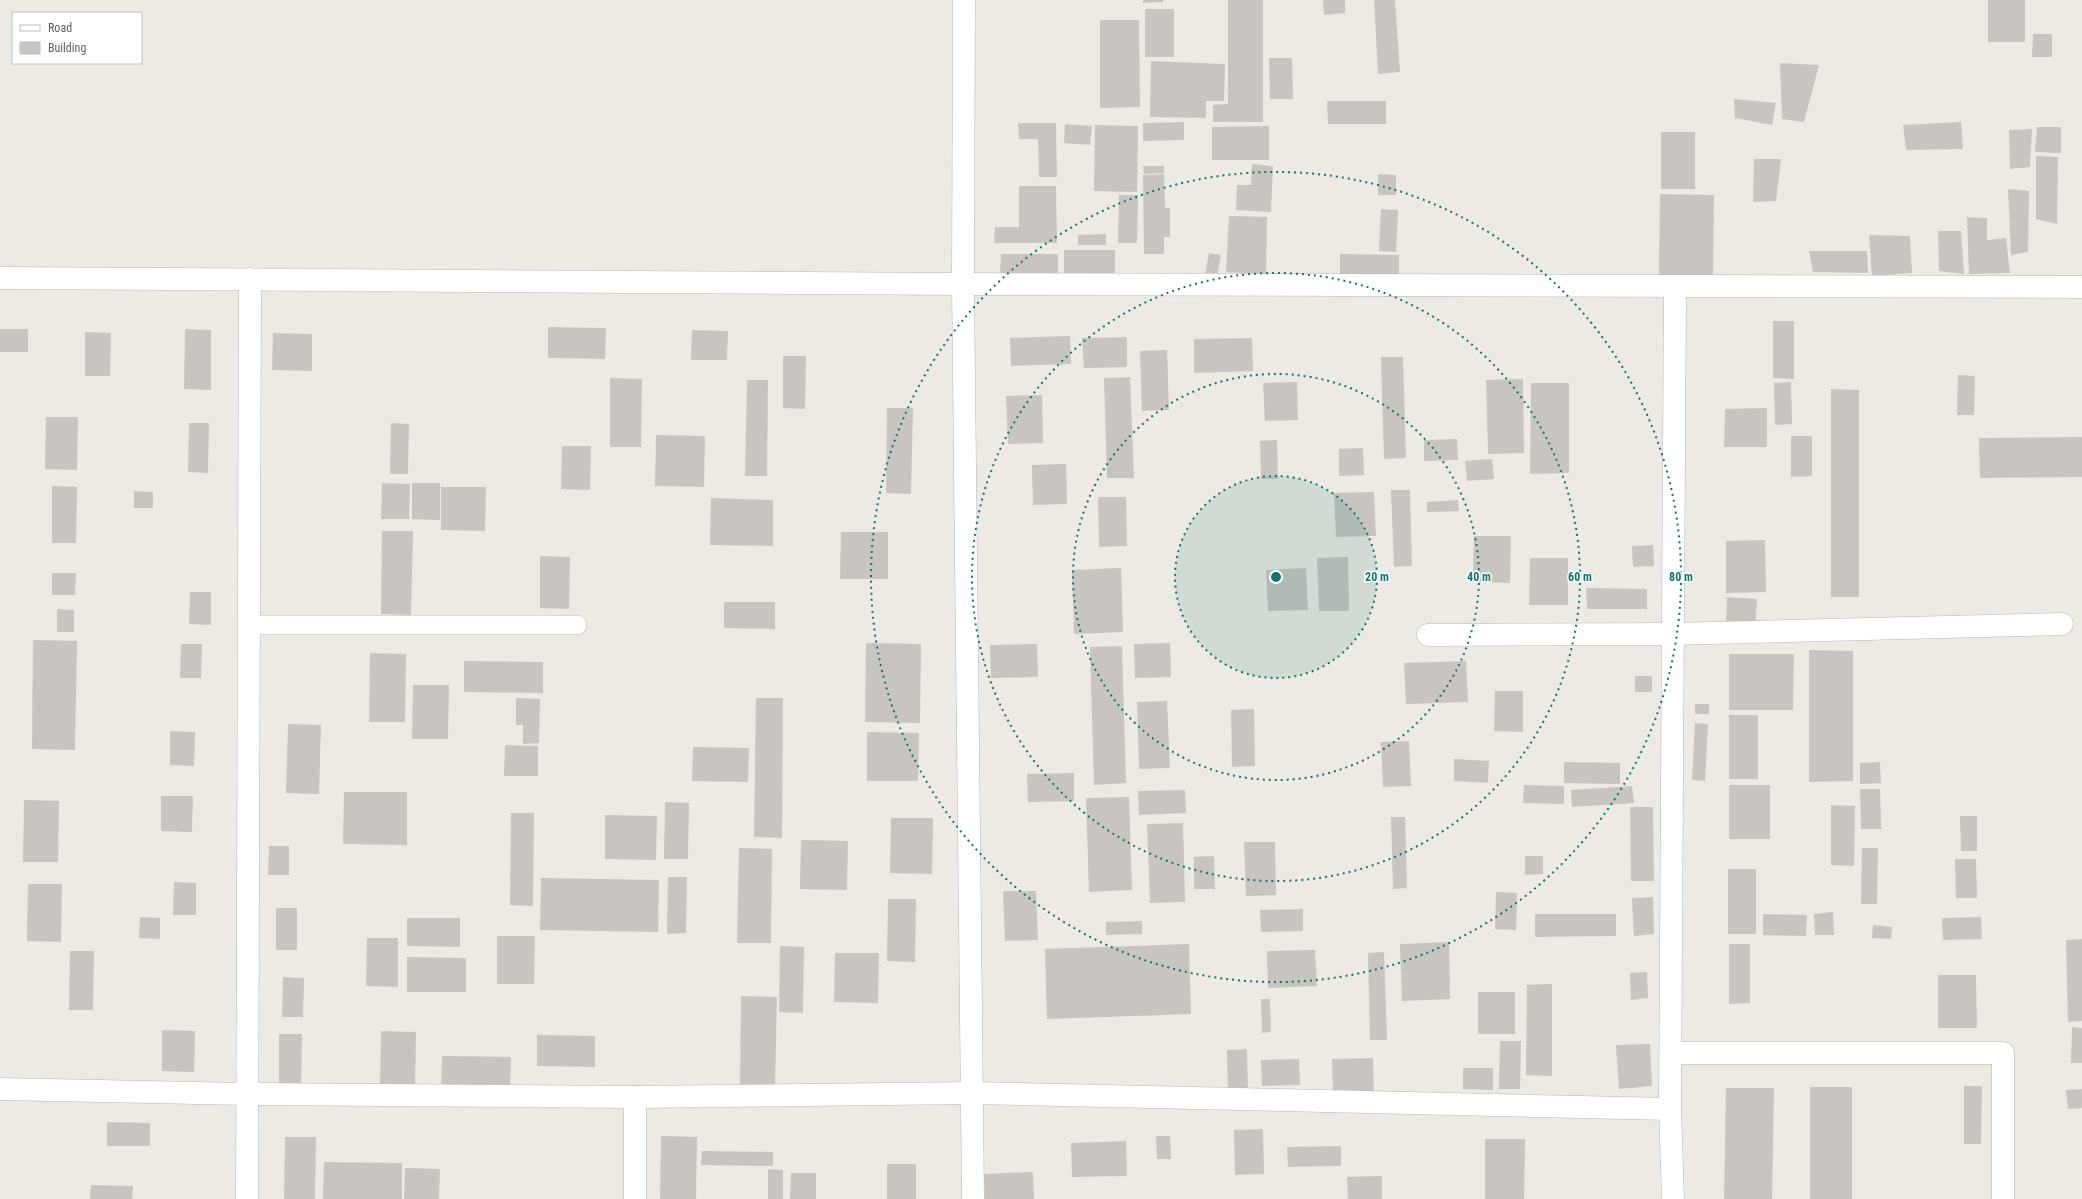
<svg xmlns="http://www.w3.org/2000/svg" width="2082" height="1199" font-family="'Roboto Condensed',sans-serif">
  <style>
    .building { fill: #c8c5c0 }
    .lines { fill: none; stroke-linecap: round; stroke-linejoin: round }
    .service-casing { stroke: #b4b5b9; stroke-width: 20 }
    .minor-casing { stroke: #b4b5b9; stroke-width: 23 }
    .secondary-casing { stroke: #b2b6b9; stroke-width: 23 }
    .service { stroke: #fff; stroke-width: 19 }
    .minor { stroke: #fff; stroke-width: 22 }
    .secondary { stroke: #fff; stroke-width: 22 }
    .ring { fill: none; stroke: #0f766e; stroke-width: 2; stroke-dasharray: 2 4 }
    .centre { fill: #0f766e; stroke: #fff; stroke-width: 2 }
    .ring-label { font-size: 12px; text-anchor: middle; font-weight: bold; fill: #0f766e; stroke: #fff; stroke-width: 3; stroke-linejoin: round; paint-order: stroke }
  </style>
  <rect width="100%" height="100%" fill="#eceae3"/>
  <g class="building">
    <path d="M 1143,0 L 1163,0 L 1163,2 L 1143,3 Z"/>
    <path d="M 1228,0 L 1263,0 L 1263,122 L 1213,122 L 1213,105 L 1228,104 Z"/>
    <path d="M 1323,0 L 1345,0 L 1345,13 L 1324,15 Z"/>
    <path d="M 1374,0 L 1395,0 L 1400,72 L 1378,74 Z"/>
    <rect x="1988" y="0" width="37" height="42"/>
    <rect x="1145" y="9" width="29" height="48"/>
    <path d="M 1100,20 L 1139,20 L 1140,107 L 1100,108 Z"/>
    <path d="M 2033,34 L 2052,34 L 2052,57 L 2032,57 Z"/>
    <path d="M 1269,58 L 1292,58 L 1293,99 L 1270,99 Z"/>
    <path d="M 1151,61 L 1225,64 L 1224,101 L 1206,101 L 1206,118 L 1150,117 Z"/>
    <path d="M 1780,63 L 1819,65 L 1804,122 L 1782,119 Z"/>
    <path d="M 1734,99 L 1776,103 L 1772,125 L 1735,118 Z"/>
    <path d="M 1327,101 L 1386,101 L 1386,124 L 1328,124 Z"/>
    <path d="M 1184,122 L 1184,140 L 1143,141 L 1143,123 Z"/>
    <path d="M 1961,122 L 1963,149 L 1906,150 L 1903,125 Z"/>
    <path d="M 1018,123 L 1056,123 L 1057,177 L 1039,177 L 1038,139 L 1019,139 Z"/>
    <path d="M 1065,124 L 1092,126 L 1090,145 L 1064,143 Z"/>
    <path d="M 1095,125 L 1138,126 L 1137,192 L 1094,191 Z"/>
    <path d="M 1269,126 L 1269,160 L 1212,160 L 1212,127 Z"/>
    <path d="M 2037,127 L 2061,127 L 2061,153 L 2035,152 Z"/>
    <path d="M 2032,129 L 2030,167 L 2010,169 L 2009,130 Z"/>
    <rect x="1661" y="132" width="34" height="57"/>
    <path d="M 2036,156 L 2058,157 L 2057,224 L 2036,219 Z"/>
    <path d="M 1754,159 L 1781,159 L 1776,201 L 1753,202 Z"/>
    <path d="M 1252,164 L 1273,166 L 1271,212 L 1236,210 L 1237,185 L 1251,185 Z"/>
    <path d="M 1143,166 L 1164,166 L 1164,173 L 1144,174 Z"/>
    <path d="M 1164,174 L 1165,208 L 1170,208 L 1170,237 L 1164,237 L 1164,254 L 1144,254 L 1143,175 Z"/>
    <path d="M 1378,174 L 1396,175 L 1396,195 L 1378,195 Z"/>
    <path d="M 1019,186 L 1056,186 L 1057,243 L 994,243 L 995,227 L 1019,227 Z"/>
    <path d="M 2008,189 L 2029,191 L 2028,252 L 2011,255 Z"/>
    <path d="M 1660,194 L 1714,195 L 1713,278 L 1659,277 Z"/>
    <path d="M 1119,195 L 1138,195 L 1137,243 L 1118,243 Z"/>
    <path d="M 1381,209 L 1398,210 L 1396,252 L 1379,251 Z"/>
    <path d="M 1229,216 L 1267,217 L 1266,274 L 1226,272 Z"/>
    <path d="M 1967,217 L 1987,218 L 1987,240 L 2006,238 L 2010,273 L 1969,274 Z"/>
    <path d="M 1938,231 L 1961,231 L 1964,274 L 1939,271 Z"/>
    <path d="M 1106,234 L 1106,245 L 1078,245 L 1078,235 Z"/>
    <path d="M 1869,235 L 1910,236 L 1912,273 L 1872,276 Z"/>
    <rect x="1064" y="250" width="51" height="24"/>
    <path d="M 1809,251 L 1867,251 L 1868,273 L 1813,272 Z"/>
    <path d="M 1209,253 L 1221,255 L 1217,276 L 1205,274 Z"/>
    <path d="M 1001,254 L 1058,254 L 1058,276 L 1000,275 Z"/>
    <path d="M 1340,254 L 1399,255 L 1399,275 L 1340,275 Z"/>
    <path d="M 1773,321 L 1794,321 L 1794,379 L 1773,378 Z"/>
    <path d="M 548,327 L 606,328 L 605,359 L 548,358 Z"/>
    <rect x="0" y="329" width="28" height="23"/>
    <path d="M 185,329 L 211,330 L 211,390 L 184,389 Z"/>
    <path d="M 692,330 L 728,331 L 727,360 L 691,360 Z"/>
    <path d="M 85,332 L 111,333 L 110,376 L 85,376 Z"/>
    <path d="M 273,333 L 312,334 L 312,371 L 272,370 Z"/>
    <path d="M 1070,336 L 1071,364 L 1011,366 L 1010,338 Z"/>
    <path d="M 1127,337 L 1127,367 L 1084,368 L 1082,338 Z"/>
    <path d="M 1252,338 L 1253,371 L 1194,373 L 1194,339 Z"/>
    <path d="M 1167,350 L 1169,410 L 1142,411 L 1140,351 Z"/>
    <path d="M 783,356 L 806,356 L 805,409 L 783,408 Z"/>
    <path d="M 1381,357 L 1403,357 L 1406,458 L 1384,459 Z"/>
    <path d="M 1958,375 L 1975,376 L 1974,415 L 1957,415 Z"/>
    <path d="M 1130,377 L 1134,478 L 1107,478 L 1104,378 Z"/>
    <path d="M 610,378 L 642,379 L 641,447 L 610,447 Z"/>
    <path d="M 1523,379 L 1524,453 L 1488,454 L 1486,380 Z"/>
    <path d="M 747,380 L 768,380 L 767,476 L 745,476 Z"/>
    <path d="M 1297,382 L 1298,420 L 1265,421 L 1263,383 Z"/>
    <path d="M 1791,382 L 1792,424 L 1775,425 L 1774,383 Z"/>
    <path d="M 1531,383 L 1569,383 L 1569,473 L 1530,474 Z"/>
    <path d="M 1831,389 L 1859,390 L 1859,597 L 1831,597 Z"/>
    <path d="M 1042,395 L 1043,443 L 1008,444 L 1006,396 Z"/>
    <path d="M 887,408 L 913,408 L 911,494 L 886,493 Z"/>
    <path d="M 1767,408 L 1767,447 L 1724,447 L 1725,409 Z"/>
    <path d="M 46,417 L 78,417 L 77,470 L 45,469 Z"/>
    <path d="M 189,423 L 209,423 L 208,473 L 188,472 Z"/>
    <path d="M 391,423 L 409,424 L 408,474 L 390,474 Z"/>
    <path d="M 656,435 L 705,436 L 704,487 L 655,486 Z"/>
    <path d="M 1791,436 L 1812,436 L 1812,476 L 1791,477 Z"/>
    <path d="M 2082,437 L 2082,477 L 1980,478 L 1979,438 Z"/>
    <path d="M 1457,439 L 1458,460 L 1424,461 L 1424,440 Z"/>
    <path d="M 1277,440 L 1278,479 L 1261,479 L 1260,441 Z"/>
    <path d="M 562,446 L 591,446 L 590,490 L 561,489 Z"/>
    <path d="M 1363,448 L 1364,475 L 1339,476 L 1339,449 Z"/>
    <path d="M 1492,459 L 1494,479 L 1467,481 L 1465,461 Z"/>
    <path d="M 1066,464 L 1067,504 L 1033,505 L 1032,465 Z"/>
    <path d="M 382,483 L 410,484 L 409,519 L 381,519 Z"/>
    <path d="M 412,483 L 440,483 L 440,520 L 412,519 Z"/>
    <path d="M 52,486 L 77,487 L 76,543 L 52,543 Z"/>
    <path d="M 441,487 L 486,487 L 485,531 L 441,530 Z"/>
    <path d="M 1391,490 L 1410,490 L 1412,566 L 1394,567 Z"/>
    <path d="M 134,491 L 153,492 L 153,508 L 134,508 Z"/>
    <path d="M 1374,492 L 1376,536 L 1336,537 L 1334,493 Z"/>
    <path d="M 1098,497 L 1126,497 L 1127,546 L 1099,547 Z"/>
    <path d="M 711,498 L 773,500 L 773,546 L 710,545 Z"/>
    <path d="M 1458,500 L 1459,511 L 1427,512 L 1427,502 Z"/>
    <path d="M 382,531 L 413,531 L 411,615 L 381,614 Z"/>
    <path d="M 841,532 L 888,532 L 888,579 L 840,579 Z"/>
    <path d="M 1474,536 L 1511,536 L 1510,583 L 1473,582 Z"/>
    <path d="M 1765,540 L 1766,592 L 1726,593 L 1726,541 Z"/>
    <path d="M 1653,545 L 1654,566 L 1633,567 L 1632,546 Z"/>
    <path d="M 540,556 L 570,557 L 569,609 L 540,608 Z"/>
    <path d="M 1348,557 L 1349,611 L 1319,611 L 1317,558 Z"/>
    <path d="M 1530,558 L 1568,558 L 1568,605 L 1529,605 Z"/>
    <path d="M 1121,568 L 1123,632 L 1074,634 L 1072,570 Z"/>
    <path d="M 1306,568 L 1308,610 L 1268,611 L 1266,570 Z"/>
    <path d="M 52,573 L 76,573 L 75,595 L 52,595 Z"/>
    <path d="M 1586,588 L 1647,589 L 1647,609 L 1587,609 Z"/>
    <path d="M 190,592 L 211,592 L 211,625 L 189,624 Z"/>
    <path d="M 1727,597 L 1757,599 L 1755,629 L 1726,627 Z"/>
    <path d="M 724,602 L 775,602 L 775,629 L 724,628 Z"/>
    <path d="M 57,609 L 74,610 L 74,632 L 57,632 Z"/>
    <path d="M 33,640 L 77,641 L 75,750 L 32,749 Z"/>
    <path d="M 866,643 L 921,644 L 920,723 L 865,722 Z"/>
    <path d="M 1170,643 L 1171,677 L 1135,678 L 1134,644 Z"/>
    <path d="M 181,644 L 202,644 L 201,678 L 180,678 Z"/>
    <path d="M 1037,644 L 1038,677 L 991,678 L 990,645 Z"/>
    <path d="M 1122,646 L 1126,783 L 1094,785 L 1090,647 Z"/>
    <path d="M 1809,650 L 1853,651 L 1853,781 L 1809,782 Z"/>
    <path d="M 370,653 L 406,654 L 405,722 L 369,722 Z"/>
    <path d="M 1729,654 L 1794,654 L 1793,710 L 1729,710 Z"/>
    <path d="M 464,661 L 543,662 L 543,693 L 464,692 Z"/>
    <path d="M 1466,661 L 1468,702 L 1406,704 L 1404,663 Z"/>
    <rect x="1635" y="676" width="17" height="16"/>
    <path d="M 413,685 L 449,685 L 448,739 L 412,739 Z"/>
    <path d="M 1495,691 L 1523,691 L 1523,732 L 1494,731 Z"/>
    <path d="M 516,698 L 540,699 L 539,743 L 523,744 L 523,725 L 516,725 Z"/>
    <path d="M 756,698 L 783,698 L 782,838 L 754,837 Z"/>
    <path d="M 1167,701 L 1170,768 L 1139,769 L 1137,702 Z"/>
    <rect x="1695" y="704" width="14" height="10"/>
    <path d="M 1254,709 L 1255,766 L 1232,767 L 1231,710 Z"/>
    <rect x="1729" y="715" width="29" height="64"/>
    <path d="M 1695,723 L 1708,724 L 1705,781 L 1692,780 Z"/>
    <path d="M 288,724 L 321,725 L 319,794 L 286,793 Z"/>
    <path d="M 170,731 L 195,732 L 194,766 L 170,765 Z"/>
    <path d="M 867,732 L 919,733 L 918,781 L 867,781 Z"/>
    <path d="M 1409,741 L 1411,786 L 1383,787 L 1381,742 Z"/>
    <path d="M 505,745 L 538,746 L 538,776 L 504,776 Z"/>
    <path d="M 693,747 L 749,748 L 748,782 L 692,781 Z"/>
    <path d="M 1454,759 L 1489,761 L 1488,783 L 1454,781 Z"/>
    <path d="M 1564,762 L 1620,763 L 1620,784 L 1564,783 Z"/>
    <path d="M 1880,762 L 1881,783 L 1860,784 L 1860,763 Z"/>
    <path d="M 1074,773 L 1074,801 L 1028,802 L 1027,774 Z"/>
    <path d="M 1524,785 L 1564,786 L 1564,804 L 1523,803 Z"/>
    <rect x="1729" y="785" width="41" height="54"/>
    <path d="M 1632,786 L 1634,803 L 1572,807 L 1571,790 Z"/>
    <path d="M 1860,789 L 1880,789 L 1881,829 L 1861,829 Z"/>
    <path d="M 1185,790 L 1186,813 L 1139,815 L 1138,791 Z"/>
    <path d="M 344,792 L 407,792 L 407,845 L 343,844 Z"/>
    <path d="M 161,796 L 193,796 L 192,832 L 161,831 Z"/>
    <path d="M 1129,797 L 1132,890 L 1089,892 L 1086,798 Z"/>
    <path d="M 24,800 L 59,801 L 58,862 L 23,862 Z"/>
    <path d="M 665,802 L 689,803 L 688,859 L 664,859 Z"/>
    <path d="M 1831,805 L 1855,806 L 1854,866 L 1831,865 Z"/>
    <path d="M 1630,807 L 1653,807 L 1654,881 L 1631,881 Z"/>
    <path d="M 511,813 L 534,813 L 533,906 L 510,905 Z"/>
    <path d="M 605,815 L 657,816 L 656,860 L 605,859 Z"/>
    <path d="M 1960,816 L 1977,816 L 1977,851 L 1961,851 Z"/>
    <path d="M 1391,817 L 1405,817 L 1407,888 L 1393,889 Z"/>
    <path d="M 891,818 L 933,818 L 932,874 L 890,873 Z"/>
    <path d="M 1183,823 L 1185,902 L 1150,903 L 1147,824 Z"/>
    <path d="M 801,840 L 848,841 L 847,890 L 800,889 Z"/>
    <path d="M 1244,842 L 1275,842 L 1276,895 L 1246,896 Z"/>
    <path d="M 269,846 L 289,846 L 289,875 L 268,875 Z"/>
    <path d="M 739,848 L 772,849 L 771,943 L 737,943 Z"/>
    <path d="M 1862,848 L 1878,848 L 1877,904 L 1861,904 Z"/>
    <path d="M 1214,856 L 1215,889 L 1194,889 L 1194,857 Z"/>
    <path d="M 1525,856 L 1543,856 L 1543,874 L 1525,875 Z"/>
    <path d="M 1955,859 L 1976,859 L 1977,898 L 1956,898 Z"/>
    <rect x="1728" y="869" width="28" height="65"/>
    <path d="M 668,877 L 687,877 L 686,933 L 667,934 Z"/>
    <path d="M 541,878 L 659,880 L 658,932 L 540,930 Z"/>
    <path d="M 174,882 L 196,883 L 196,915 L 173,915 Z"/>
    <path d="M 28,884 L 62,884 L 61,942 L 27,941 Z"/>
    <path d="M 1003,891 L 1036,891 L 1038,940 L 1005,941 Z"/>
    <path d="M 1496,892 L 1517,893 L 1516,930 L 1495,929 Z"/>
    <path d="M 1653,897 L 1654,934 L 1634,936 L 1632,898 Z"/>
    <path d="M 888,899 L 916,899 L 915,962 L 887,961 Z"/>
    <rect x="276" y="908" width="21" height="42"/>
    <path d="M 1303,909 L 1303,931 L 1261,932 L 1260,910 Z"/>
    <path d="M 1833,912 L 1834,935 L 1815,935 L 1814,914 Z"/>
    <path d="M 1535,914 L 1616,914 L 1616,936 L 1535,937 Z"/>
    <path d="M 1763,914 L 1807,915 L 1806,936 L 1763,935 Z"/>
    <path d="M 140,917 L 160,918 L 160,939 L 139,938 Z"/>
    <path d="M 1981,917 L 1982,939 L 1943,940 L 1942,918 Z"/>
    <path d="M 407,918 L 460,918 L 460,947 L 407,946 Z"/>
    <path d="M 1142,921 L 1142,934 L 1106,935 L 1106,922 Z"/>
    <path d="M 1873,925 L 1892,927 L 1891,939 L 1872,938 Z"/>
    <path d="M 497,936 L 535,936 L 534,984 L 497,984 Z"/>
    <path d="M 367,938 L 398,938 L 398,987 L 366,986 Z"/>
    <path d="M 2082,939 L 2082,1021 L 2068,1022 L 2066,940 Z"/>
    <path d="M 1449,942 L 1450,999 L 1402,1001 L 1400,944 Z"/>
    <path d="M 1189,944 L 1191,1014 L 1047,1019 L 1045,949 Z"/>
    <path d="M 1729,944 L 1750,944 L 1750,1003 L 1729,1004 Z"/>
    <path d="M 780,946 L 804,947 L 803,1013 L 779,1012 Z"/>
    <path d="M 1315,950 L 1317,986 L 1268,988 L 1267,951 Z"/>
    <path d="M 70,951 L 94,951 L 93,1010 L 69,1010 Z"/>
    <path d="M 1384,952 L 1387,1040 L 1370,1040 L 1368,953 Z"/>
    <path d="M 835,953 L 879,953 L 878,1003 L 834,1002 Z"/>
    <path d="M 407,957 L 466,958 L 466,992 L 407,992 Z"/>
    <path d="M 1647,972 L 1648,998 L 1631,1000 L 1630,973 Z"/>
    <path d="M 1938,975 L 1976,975 L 1977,1028 L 1938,1028 Z"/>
    <path d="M 283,977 L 304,978 L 303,1017 L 282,1017 Z"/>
    <path d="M 1552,984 L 1552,1076 L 1526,1075 L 1527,985 Z"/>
    <rect x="1478" y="992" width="37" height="42"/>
    <path d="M 741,996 L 777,997 L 775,1088 L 740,1087 Z"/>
    <path d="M 1261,999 L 1270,999 L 1271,1032 L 1262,1033 Z"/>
    <path d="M 2072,1027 L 2082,1028 L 2082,1063 L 2071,1063 Z"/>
    <path d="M 162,1030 L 195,1031 L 194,1072 L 162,1071 Z"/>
    <path d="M 381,1031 L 416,1032 L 415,1088 L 380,1088 Z"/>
    <path d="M 279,1034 L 302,1034 L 301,1091 L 279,1091 Z"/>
    <path d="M 537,1035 L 595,1036 L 595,1067 L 537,1066 Z"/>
    <path d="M 1500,1041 L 1521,1041 L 1520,1089 L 1499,1089 Z"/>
    <path d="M 1650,1044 L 1652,1086 L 1619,1089 L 1616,1045 Z"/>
    <path d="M 1247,1049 L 1248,1093 L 1228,1093 L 1227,1050 Z"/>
    <path d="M 442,1056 L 511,1057 L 510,1093 L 441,1092 Z"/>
    <path d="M 1373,1058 L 1374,1095 L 1333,1096 L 1332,1059 Z"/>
    <path d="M 1299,1059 L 1300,1085 L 1262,1086 L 1261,1060 Z"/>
    <path d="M 1463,1068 L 1493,1068 L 1493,1090 L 1463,1089 Z"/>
    <path d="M 1964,1086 L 1982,1086 L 1981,1144 L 1964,1144 Z"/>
    <rect x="1810" y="1087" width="42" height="112"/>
    <path d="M 1726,1088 L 1774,1088 L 1772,1199 L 1724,1199 Z"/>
    <path d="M 2082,1089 L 2082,1108 L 2068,1109 L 2066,1090 Z"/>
    <path d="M 107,1122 L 150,1123 L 150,1146 L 107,1146 Z"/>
    <path d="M 1263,1129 L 1264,1174 L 1235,1175 L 1234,1130 Z"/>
    <path d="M 661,1136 L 697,1137 L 696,1199 L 660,1199 Z"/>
    <path d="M 1156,1136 L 1170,1136 L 1171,1159 L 1157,1159 Z"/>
    <path d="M 285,1137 L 316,1137 L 315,1199 L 284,1199 Z"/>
    <path d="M 1485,1139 L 1525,1139 L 1524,1199 L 1485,1199 Z"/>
    <path d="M 1126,1141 L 1127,1176 L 1072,1177 L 1071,1143 Z"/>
    <path d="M 1341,1146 L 1341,1166 L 1288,1167 L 1287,1147 Z"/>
    <path d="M 702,1151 L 773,1152 L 773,1166 L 701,1165 Z"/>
    <path d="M 324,1162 L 402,1163 L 402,1199 L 323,1199 Z"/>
    <rect x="887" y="1164" width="29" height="35"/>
    <path d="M 405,1168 L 440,1169 L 439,1199 L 404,1199 Z"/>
    <path d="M 768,1169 L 783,1170 L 783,1199 L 768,1199 Z"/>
    <path d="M 1033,1172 L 1034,1199 L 985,1199 L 984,1174 Z"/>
    <path d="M 791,1173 L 816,1173 L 816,1199 L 790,1199 Z"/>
    <path d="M 1382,1176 L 1382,1199 L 1348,1199 L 1347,1177 Z"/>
    <path d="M 91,1185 L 133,1186 L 132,1199 L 90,1199 Z"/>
  </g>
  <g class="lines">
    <g class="service-casing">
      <path id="service" d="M 249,625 L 577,625"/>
    </g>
    <g class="minor-casing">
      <g id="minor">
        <path d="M 0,278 L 963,284 L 2082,287"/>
        <path d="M 1428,635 L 1672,634 L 2062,624"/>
        <path d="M 1671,1053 L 2003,1053 L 2003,1199"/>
        <path d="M 0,1089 L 247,1094 L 635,1097 L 973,1093 L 1670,1109"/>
        <path d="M 247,1199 L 250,279"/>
        <path d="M 635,1199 L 635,1097"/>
        <path d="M 1673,1199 L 1670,1109 L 1675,287"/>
      </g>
    </g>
    <g class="secondary-casing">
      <path id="secondary" d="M 964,0 L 963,284 L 973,1199"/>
    </g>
    <use href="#service" class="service"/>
    <use href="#minor" class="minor"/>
    <use href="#secondary" class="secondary"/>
  </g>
  <circle cx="1276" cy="577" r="101" fill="#0f766e" fill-opacity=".12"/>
  <g class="ring">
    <circle cx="1276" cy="577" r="101"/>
    <circle cx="1276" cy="577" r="203"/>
    <circle cx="1276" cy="577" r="304"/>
    <circle cx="1276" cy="577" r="405"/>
  </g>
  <circle cx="1276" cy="577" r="6" class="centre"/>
  <g class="ring-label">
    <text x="1377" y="581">20 m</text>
    <text x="1479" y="581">40 m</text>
    <text x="1580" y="581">60 m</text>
    <text x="1681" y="581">80 m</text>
  </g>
  <rect x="12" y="12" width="130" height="52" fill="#ffffff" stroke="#bdbfc0"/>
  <rect x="20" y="25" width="20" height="6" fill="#ffffff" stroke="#bdbfc0"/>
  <text x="48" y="32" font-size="12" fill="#5b5f62">Road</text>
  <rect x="20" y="42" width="20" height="12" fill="#c8c5c0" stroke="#bdbfc0"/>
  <text x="48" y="52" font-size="12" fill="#5b5f62">Building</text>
</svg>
